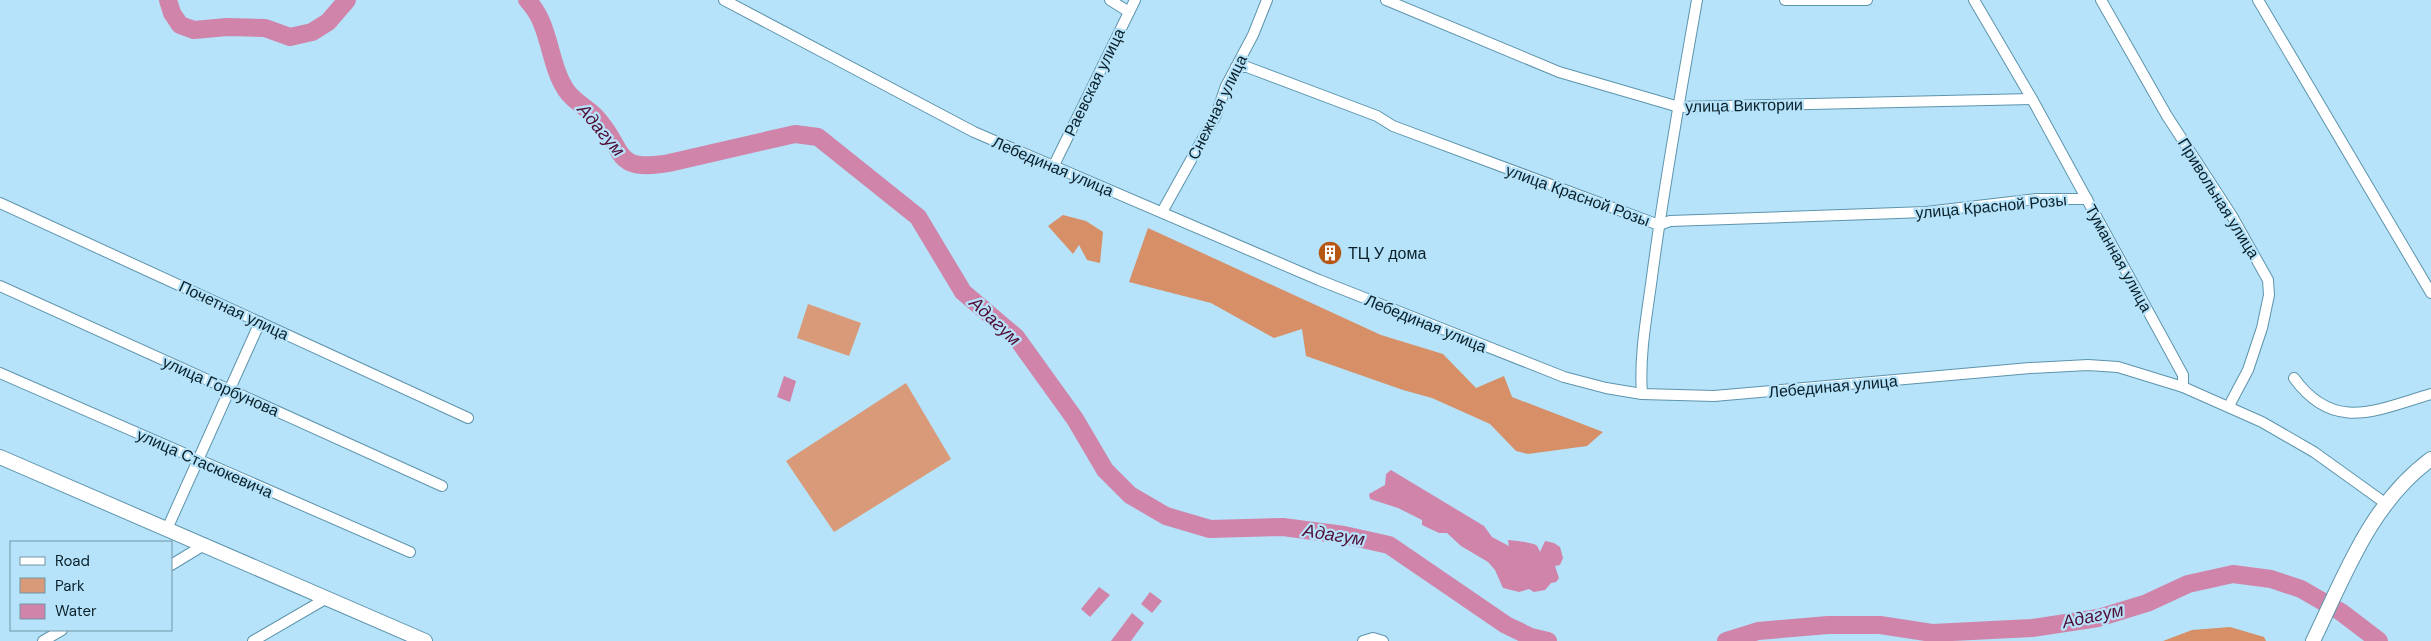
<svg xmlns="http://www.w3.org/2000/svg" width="2431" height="641" font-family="'DM Sans',sans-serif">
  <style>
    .green { fill: #d99a79 }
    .forest { fill: #d78f68 }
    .water { fill: #d084aa }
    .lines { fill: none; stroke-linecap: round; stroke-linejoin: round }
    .river { stroke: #d084aa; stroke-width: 18 }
    .minor-casing { stroke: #5d94ad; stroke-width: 12 }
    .secondary-casing { stroke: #5d94ad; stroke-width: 16 }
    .minor { stroke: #fff; stroke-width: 10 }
    .secondary { stroke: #fff; stroke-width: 14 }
    .labels { text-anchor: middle; stroke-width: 4.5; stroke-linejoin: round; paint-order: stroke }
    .street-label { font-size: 16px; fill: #09202a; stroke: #b6e3f9 }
    .poi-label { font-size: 16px; fill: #09202a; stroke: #b6e3f9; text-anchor: start }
    .water-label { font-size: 18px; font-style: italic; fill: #520f37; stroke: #b6e3f9 }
  </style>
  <rect width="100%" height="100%" fill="#b6e3f9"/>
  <g class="green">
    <path d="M 808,304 L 861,323 L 849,356 L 797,338 Z"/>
    <path d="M 906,383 L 951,459 L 834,532 L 786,461 Z"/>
  </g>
  <g class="forest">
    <path d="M 1063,215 L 1086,221 L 1103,232 L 1100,263 L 1087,260 L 1079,245 L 1073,254 L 1048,226 Z"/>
    <path d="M 1148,228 L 1381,335 L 1443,354 L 1476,388 L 1504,376 L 1512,397 L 1603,432 L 1587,446 L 1528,454 L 1516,451 L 1490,424 L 1432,398 L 1403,390 L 1306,356 L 1302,329 L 1274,338 L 1211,303 L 1129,282 Z"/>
    <path d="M 2230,627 L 2264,637 L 2266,641 L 2163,641 L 2192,630 Z"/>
  </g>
  <g class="water">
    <path d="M 784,376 L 796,381 L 790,402 L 777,397 Z"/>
    <path d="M 1391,470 L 1484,526 L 1492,537 L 1509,546 L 1508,540 C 1512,540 1534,543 1536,545 C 1538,547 1539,549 1540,552 L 1545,541 L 1554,543 L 1560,547 L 1563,558 L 1560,565 L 1555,566 L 1559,578 L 1556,582 L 1551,583 L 1545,590 L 1534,592 L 1529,589 L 1519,592 L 1503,588 L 1495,570 L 1488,562 L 1461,546 L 1447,533 L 1439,533 L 1422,525 L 1422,520 L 1398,508 L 1370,499 L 1369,494 L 1385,485 L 1386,474 Z"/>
    <path d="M 1099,587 L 1110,595 L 1090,617 L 1081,609 Z"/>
    <path d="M 1150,592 L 1162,601 L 1152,613 L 1141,604 Z"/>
    <path d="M 1132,613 L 1144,623 L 1131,641 L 1111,641 Z"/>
  </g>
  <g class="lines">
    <g class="river">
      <path d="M 168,0 L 172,13 L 180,25 L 194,30 L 227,27 L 265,28 L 290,37 L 312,32 L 328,22 L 347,0"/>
      <path d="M 527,0 C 551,24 548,63 566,90 C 573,101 586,107 595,116 C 627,149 610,173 669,163 L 795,134 L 818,137 L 918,217 L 963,292 L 1016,337 L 1075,419 L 1105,470 L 1130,495 L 1166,516 L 1210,529 L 1283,527 L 1344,535 L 1389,545 L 1506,625 L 1531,637 L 1548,641"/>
      <path d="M 1726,641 L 1758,631 L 1828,625 L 1880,625 L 1932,633 L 2032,628 L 2098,618 L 2147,603 L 2188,584 L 2233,574 L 2271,579 L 2301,589 L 2341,612 L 2379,641"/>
    </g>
    <g class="minor-casing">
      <g id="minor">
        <path d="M 724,0 L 974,132 L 1319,280 L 1564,377 L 1606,388 L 1642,394 L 1714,396 L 2030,368 L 2088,365 L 2118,367 L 2183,387 L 2262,422 L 2314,452 L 2385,503"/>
        <path d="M 1110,0 L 1129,12"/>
        <path d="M 1386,0 L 1559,72 L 1679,107 L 2032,99"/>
        <path d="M 1785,0 L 1867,0"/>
        <path d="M 1974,0 L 2032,99 L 2183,375 L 2183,387"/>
        <path d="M 2101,0 L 2167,116 L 2232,216 L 2268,280 L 2269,295 L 2262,328 L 2248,370 L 2231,402 L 2230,407"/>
        <path d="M 2258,0 L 2431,293"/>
        <path d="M 1236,67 L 1247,67 L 1377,116 L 1393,126 L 1659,225 L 1670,221 L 1926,212 L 2036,199 L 2087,199"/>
        <path d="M 1054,165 L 1135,0"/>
        <path d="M 0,203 L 468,418"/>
        <path d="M 1162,212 L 1216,115 L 1226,86 L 1253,35 L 1267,0"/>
        <path d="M 0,286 L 442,486"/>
        <path d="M 0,373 L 410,552"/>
        <path d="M 2294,378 C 2334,433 2376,410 2431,394"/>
        <path d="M 1642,394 C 1639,355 1647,315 1652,277 C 1664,184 1681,92 1697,0"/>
        <path d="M 167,529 L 260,322"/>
        <path d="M 171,565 L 204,545"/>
        <path d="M 43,641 L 62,630"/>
        <path d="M 253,641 L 327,598"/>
        <path d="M 1363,641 L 1373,638 L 1383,641"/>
      </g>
    </g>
    <g class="secondary-casing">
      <g id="secondary">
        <path d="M 0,457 L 425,641"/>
        <path d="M 2313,641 C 2345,575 2370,504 2431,459"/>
      </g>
    </g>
    <use href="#minor" class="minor"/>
    <use href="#secondary" class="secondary"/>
  </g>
  <defs>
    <g id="building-disc" transform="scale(1.25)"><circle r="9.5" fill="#b65612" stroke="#b6e3f9"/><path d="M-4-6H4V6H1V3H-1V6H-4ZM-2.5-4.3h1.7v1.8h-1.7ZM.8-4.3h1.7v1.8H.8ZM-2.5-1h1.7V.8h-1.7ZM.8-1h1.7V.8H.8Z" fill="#fff"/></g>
  </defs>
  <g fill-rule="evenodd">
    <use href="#building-disc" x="1330" y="253"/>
  </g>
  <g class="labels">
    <g class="street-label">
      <text transform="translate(1094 82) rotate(-64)" y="6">Раевская улица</text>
      <text transform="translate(1744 105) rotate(-1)" y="6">улица Виктории</text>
      <text transform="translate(1217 107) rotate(-64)" y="6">Снежная улица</text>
      <text transform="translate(1053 166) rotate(23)" y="6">Лебединая улица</text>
      <text transform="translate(1578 195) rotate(20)" y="6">улица Красной Розы</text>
      <text transform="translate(2219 198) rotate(58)" y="6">Привольная улица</text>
      <text transform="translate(1991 206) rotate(-5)" y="6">улица Красной Розы</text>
      <text transform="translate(2119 258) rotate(61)" y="6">Туманная улица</text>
      <text transform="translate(234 310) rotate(25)" y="6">Почетная улица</text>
      <text transform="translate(1426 323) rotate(22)" y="6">Лебединая улица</text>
      <text transform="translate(221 386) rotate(24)" y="6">улица Горбунова</text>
      <text transform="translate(1833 386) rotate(-5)" y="6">Лебединая улица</text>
      <text transform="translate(205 463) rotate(24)" y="6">улица Стасюкевича</text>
    </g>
    <g class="poi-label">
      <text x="1348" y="259">ТЦ У дома</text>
    </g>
    <g class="water-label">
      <text transform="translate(601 130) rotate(50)" y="6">Адагум</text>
      <text transform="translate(995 321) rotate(43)" y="6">Адагум</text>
      <text transform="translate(1334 535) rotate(9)" y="6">Адагум</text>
      <text transform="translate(2093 616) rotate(-12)" y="6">Адагум</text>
    </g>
  </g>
  <rect x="10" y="541" width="162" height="90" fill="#b6e3f9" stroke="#7195a6"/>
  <rect x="20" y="557" width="25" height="8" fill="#ffffff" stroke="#7195a6"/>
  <text x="55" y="566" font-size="15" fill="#09202a">Road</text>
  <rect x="20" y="578" width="25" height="15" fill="#d99a79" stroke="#7195a6"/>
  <text x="55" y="591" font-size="15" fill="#09202a">Park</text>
  <rect x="20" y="604" width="25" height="15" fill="#d084aa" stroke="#7195a6"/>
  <text x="55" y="616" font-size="15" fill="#09202a">Water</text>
</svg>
